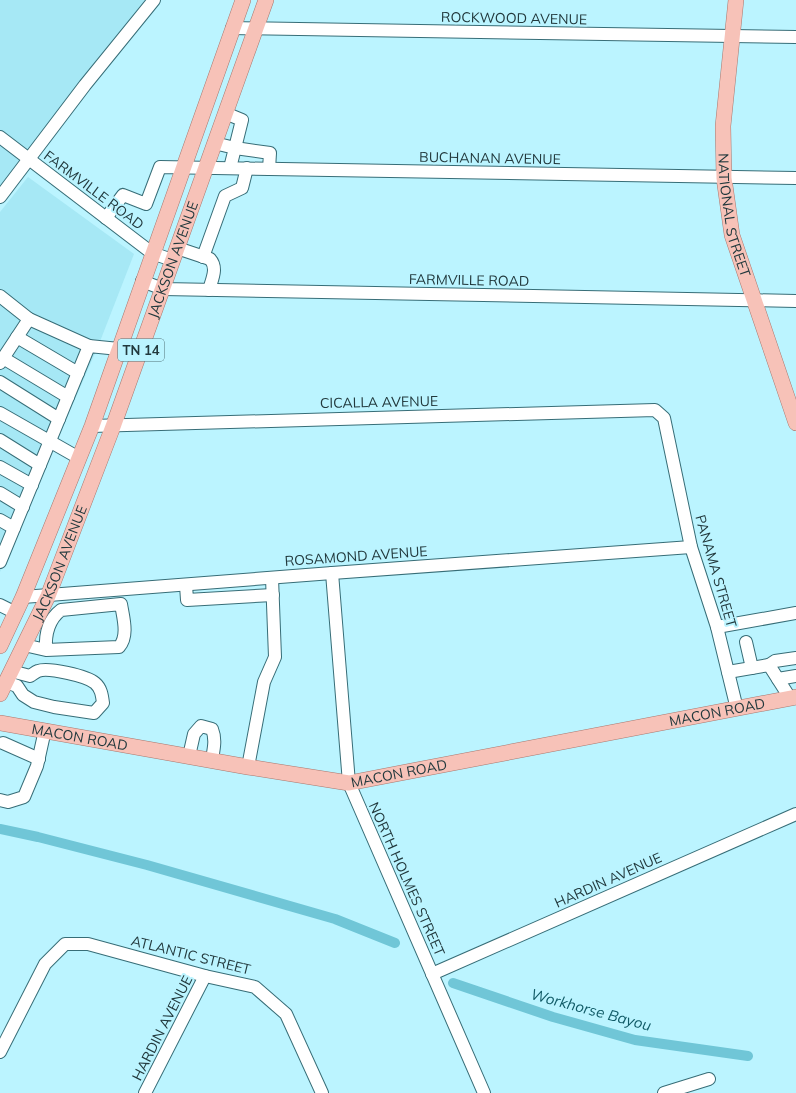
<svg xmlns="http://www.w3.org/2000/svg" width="796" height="1093" font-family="Mulish,sans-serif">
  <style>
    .built { fill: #a6e8f5 }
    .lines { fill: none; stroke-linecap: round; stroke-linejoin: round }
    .canal { stroke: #70c6d7; stroke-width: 10 }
    .minor-casing { stroke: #376d77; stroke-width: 14 }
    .major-casing { stroke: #a9776e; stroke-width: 16 }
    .minor { stroke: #fff; stroke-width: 12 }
    .major { stroke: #f7c2b8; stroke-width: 15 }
    .labels { text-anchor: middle; stroke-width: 4; stroke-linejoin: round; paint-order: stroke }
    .shield { fill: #bbf4ff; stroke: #507177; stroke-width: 1 }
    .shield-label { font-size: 13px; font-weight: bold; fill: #22393d }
    .street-label { font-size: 14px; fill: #22393d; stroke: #bbf4ff }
    .water-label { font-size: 15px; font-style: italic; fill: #115b67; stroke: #bbf4ff }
  </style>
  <rect width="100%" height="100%" fill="#bbf4ff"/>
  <g class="built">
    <path d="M 0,0 L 159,0 L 0,199 Z"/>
    <path d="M 28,177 L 134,254 L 99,344 L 0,572 L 0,212 Z"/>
  </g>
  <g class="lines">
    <g class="canal">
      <path d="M 0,829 L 38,837 L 147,865 L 335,919 L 395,943"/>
      <path d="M 453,983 L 553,1017 L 635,1040 L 748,1056"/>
    </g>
    <g class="minor-casing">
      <g id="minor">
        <path d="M 232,28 L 796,37"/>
        <path d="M 225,113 L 242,120 L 235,148 L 270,153 L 269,169"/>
        <path d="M 0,137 L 152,253 L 172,260"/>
        <path d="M 214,143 L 235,148 L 230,168"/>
        <path d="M 0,197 L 85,85 L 154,0"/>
        <path d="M 106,218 L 123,195 L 146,204 L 160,167 L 796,178"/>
        <path d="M 177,248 L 210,259 C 218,268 212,279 209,290"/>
        <path d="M 203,257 L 225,196 L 242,188 L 247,168"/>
        <path d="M 142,281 L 163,289 L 796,301"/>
        <path d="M 0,296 L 29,319 L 0,363"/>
        <path d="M 29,319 L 89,346"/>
        <path d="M 17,337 L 78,373"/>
        <path d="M 3,358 L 68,397"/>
        <path d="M 0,382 L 59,419"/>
        <path d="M 0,413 L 79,458"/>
        <path d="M 92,426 L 655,410 L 664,418 L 691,547 L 717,627 L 737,709"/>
        <path d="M 0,440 L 40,465"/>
        <path d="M 0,467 L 32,485"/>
        <path d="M 0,493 L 23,507"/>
        <path d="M 0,520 L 14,528"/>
        <path d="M 0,562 L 89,346 L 119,349"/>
        <path d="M 332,573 L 349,783 L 484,1093"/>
        <path d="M 186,585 L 187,600 L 273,595"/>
        <path d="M 23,597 L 332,573 L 691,547"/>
        <path d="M 0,605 L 16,613"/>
        <path d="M 717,627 L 796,613"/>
        <path d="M 746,642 L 752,668"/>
        <path d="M 24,645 L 46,650 L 119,647 C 129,636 123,617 121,604 L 61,610 C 48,620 45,635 46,650"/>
        <path d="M 769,665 L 775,661 L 796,658"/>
        <path d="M 728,672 L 769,665 L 790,698"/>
        <path d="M 778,679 L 796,676"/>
        <path d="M 6,682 L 17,686 L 23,695 L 34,702 L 54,707 L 94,713 L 103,703 C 102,695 101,688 95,683 C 87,676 48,667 38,671 C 35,672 32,675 30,676 L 11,671"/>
        <path d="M 3,743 L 39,759"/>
        <path d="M 189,756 L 194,734 L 201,726 L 212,729 C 216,739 214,748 212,759"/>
        <path d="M 248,767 L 264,682 L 275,657 L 272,578"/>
        <path d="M 0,800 L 8,802 L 24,797 L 37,766 L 45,730"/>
        <path d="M 432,974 L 796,814"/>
        <path d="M 0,1052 L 45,964 L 65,944 L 88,944 L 205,976 L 255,987 L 286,1014 L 322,1093"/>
        <path d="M 145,1093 L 205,976"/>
        <path d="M 664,1093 L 709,1079"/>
      </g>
    </g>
    <g class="major-casing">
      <g id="major">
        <path id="s1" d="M 736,0 L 723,126 L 724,178 L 732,235 L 796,423"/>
        <path d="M 0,646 L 23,597 L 92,426 L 243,0"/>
        <path id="s2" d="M 0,694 L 48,596 L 114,424 L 266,0"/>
        <path id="s3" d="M 0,723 L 248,767 L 349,783 L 796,697"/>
      </g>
    </g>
    <use href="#minor" class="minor"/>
    <use href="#major" class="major"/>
  </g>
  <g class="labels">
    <rect class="shield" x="118" y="339" width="46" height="22" rx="3"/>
    <g class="shield-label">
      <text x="141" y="355">TN 14</text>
    </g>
    <g class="street-label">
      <text transform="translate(514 18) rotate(1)" y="5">ROCKWOOD AVENUE</text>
      <text transform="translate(490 158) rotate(1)" y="5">BUCHANAN AVENUE</text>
      <text transform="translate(94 190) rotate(37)" y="5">FARMVILLE ROAD</text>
      <text dy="5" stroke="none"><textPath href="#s1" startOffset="217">NATIONAL STREET</textPath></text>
      <text dy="5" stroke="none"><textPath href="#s2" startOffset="468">JACKSON AVENUE</textPath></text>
      <text transform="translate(469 280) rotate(1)" y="5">FARMVILLE ROAD</text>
      <text transform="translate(379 402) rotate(-1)" y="5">CICALLA AVENUE</text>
      <text transform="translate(356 556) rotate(-4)" y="5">ROSAMOND AVENUE</text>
      <text dy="5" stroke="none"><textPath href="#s2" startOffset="144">JACKSON AVENUE</textPath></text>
      <text transform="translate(716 571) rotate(74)" y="5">PANAMA STREET</text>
      <text dy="5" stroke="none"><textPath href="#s3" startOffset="729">MACON ROAD</textPath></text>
      <text dy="5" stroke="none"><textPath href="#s3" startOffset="81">MACON ROAD</textPath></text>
      <text dy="5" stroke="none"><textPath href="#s3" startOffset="405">MACON ROAD</textPath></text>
      <text transform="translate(407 879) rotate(66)" y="5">NORTH HOLMES STREET</text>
      <text transform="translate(608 880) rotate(-24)" y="5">HARDIN AVENUE</text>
      <text transform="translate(191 955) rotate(14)" y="5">ATLANTIC STREET</text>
      <text transform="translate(162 1028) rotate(-63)" y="5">HARDIN AVENUE</text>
    </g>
    <g class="water-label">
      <text transform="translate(591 1010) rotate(15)" y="5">Workhorse Bayou</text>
    </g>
  </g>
</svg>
